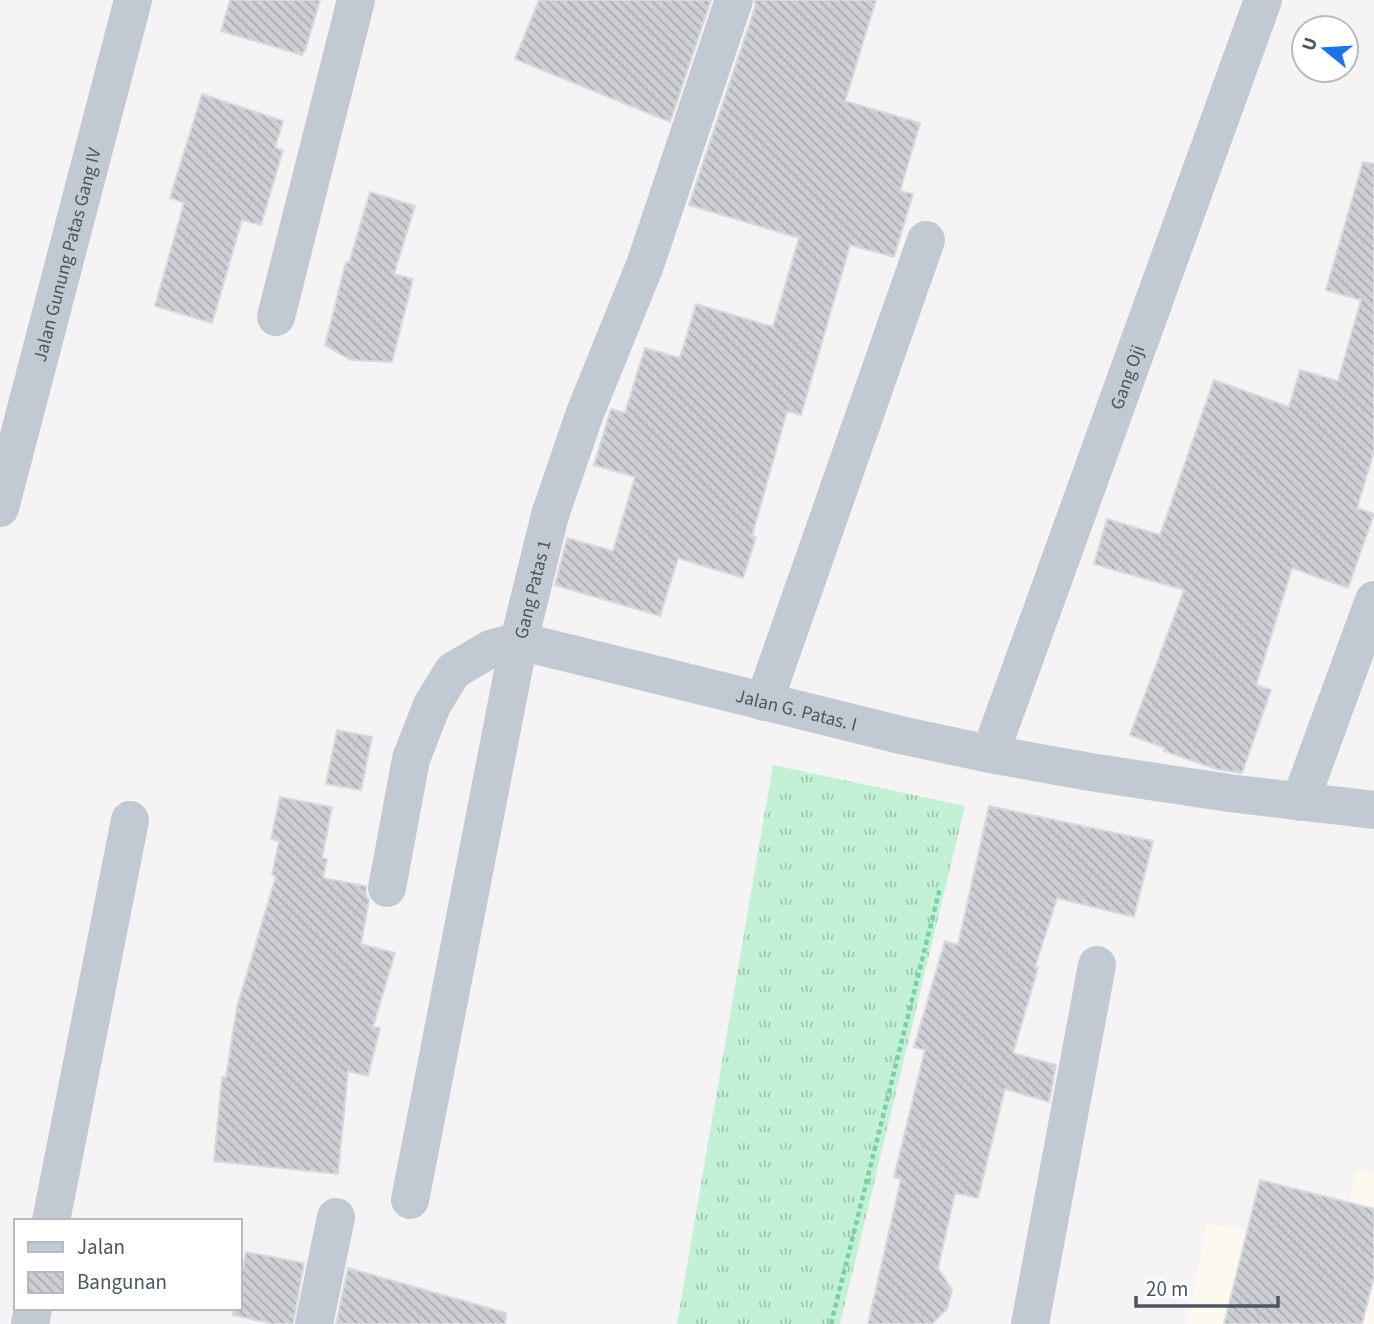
<svg xmlns="http://www.w3.org/2000/svg" width="1374" height="1324" font-family="'Source Sans 3',sans-serif">
  <style>
    .commercial { fill: #fdf9ef }
    .grass { fill: url(#grass-tufts) }
    .building { fill: url(#building-back-hatch); stroke: #d7d9de; stroke-width: 2 }
    .lines { fill: none; stroke-linecap: round; stroke-linejoin: round }
    .path { stroke: #7ad0a6; stroke-width: 4.5; stroke-dasharray: 5 3.5; stroke-linecap: butt }
    .minor { stroke: #c1cad2; stroke-width: 38 }
    .labels { text-anchor: middle; stroke-width: 7; stroke-linejoin: round; paint-order: stroke }
    .street-label { font-size: 19px; fill: #4a5661; stroke: #fff }
  </style>
  <defs>
    <pattern id="grass-tufts" width="24" height="20" patternUnits="userSpaceOnUse" patternTransform="scale(1.75)"><rect width="24" height="20" fill="#c3f1d5"/><path d="M3 7l-1-3M5 7V3M7 7l1-3M15 17l-1-3M17 17v-4M19 17l1-3" fill="none" stroke="#a0c6b0"/></pattern>
    <pattern id="building-back-hatch" width="6" height="6" patternUnits="userSpaceOnUse" patternTransform="scale(1.75)"><rect width="6" height="6" fill="#cdcfd5"/><path d="M-1 5l2 2M0 0l6 6M5-1l2 2" fill="none" stroke="#a8abb0"/></pattern>
  </defs>
  <rect width="100%" height="100%" fill="#f5f3f3"/>
  <path class="commercial" d="M 1356,1170 L 1374,1174 L 1374,1324 L 1187,1324 L 1207,1224 L 1340,1245 Z"/>
  <path class="grass" d="M 773,765 L 965,806 L 840,1324 L 677,1324 Z"/>
  <g class="building">
    <path d="M 230,0 L 320,0 L 305,51 L 304,51 L 302,55 L 221,31 Z"/>
    <path d="M 539,0 L 711,0 L 670,122 L 515,59 Z"/>
    <path d="M 755,0 L 876,0 L 845,101 L 920,123 L 900,191 L 913,194 L 894,257 L 850,245 L 801,415 L 787,411 L 752,536 L 756,537 L 743,578 L 678,558 L 660,616 L 555,585 L 567,538 L 613,551 L 635,477 L 594,465 L 611,409 L 625,413 L 645,348 L 680,358 L 696,304 L 773,327 L 799,238 L 689,205 L 755,7 Z"/>
    <path d="M 202,94 L 283,121 L 275,148 L 283,150 L 261,225 L 242,220 L 212,323 L 155,306 L 184,203 L 170,198 Z"/>
    <path d="M 1363,162 L 1374,164 L 1374,451 L 1357,508 L 1374,514 L 1348,588 L 1292,568 L 1256,685 L 1271,690 L 1242,773 L 1216,769 L 1164,751 L 1165,748 L 1130,735 L 1184,590 L 1094,564 L 1107,519 L 1160,535 L 1214,380 L 1289,407 L 1300,370 L 1338,381 L 1361,300 L 1326,290 Z"/>
    <path d="M 370,192 L 415,206 L 394,274 L 413,279 L 392,362 L 351,360 L 325,345 L 346,262 L 349,263 Z"/>
    <path d="M 337,730 L 372,737 L 361,790 L 326,784 Z"/>
    <path d="M 280,797 L 332,807 L 322,858 L 327,859 L 323,878 L 366,886 L 366,895 L 369,900 L 361,944 L 395,953 L 373,1027 L 380,1028 L 368,1076 L 348,1071 L 338,1174 L 214,1161 L 222,1077 L 226,1077 L 237,1007 L 276,876 L 272,875 L 279,841 L 271,839 Z"/>
    <path d="M 989,806 L 1153,841 L 1134,917 L 1057,898 L 1035,967 L 1038,968 L 1013,1053 L 1056,1065 L 1049,1102 L 1005,1089 L 978,1198 L 955,1193 L 938,1268 L 952,1290 L 947,1309 L 932,1324 L 868,1324 L 901,1179 L 894,1177 L 925,1050 L 914,1047 L 945,941 L 958,945 Z"/>
    <path d="M 1260,1180 L 1374,1209 L 1374,1277 L 1362,1324 L 1224,1324 Z"/>
    <path d="M 246,1252 L 304,1263 L 293,1324 L 273,1324 L 233,1315 L 234,1308 L 240,1308 L 240,1283 Z"/>
    <path d="M 348,1268 L 506,1313 L 505,1324 L 336,1324 Z"/>
  </g>
  <g class="lines">
    <path class="path" d="M 831,1324 L 940,888"/>
    <g class="minor">
      <path d="M 276,317 L 356,0"/>
      <path id="s1" d="M 0,508 L 133,0"/>
      <path d="M 764,702 L 926,240"/>
      <path id="s2" d="M 990,754 L 1263,0"/>
      <path d="M 1300,802 L 1374,600"/>
      <path id="s3" d="M 387,888 L 411,759 L 432,705 L 453,671 L 490,649 L 519,641 L 905,736 L 990,754 L 1090,772 L 1229,793 L 1374,810"/>
      <path id="s4" d="M 410,1200 L 519,641 L 550,515 L 585,413 L 645,265 L 734,0"/>
      <path d="M 51,1221 L 130,820"/>
      <path d="M 30,1324 L 33,1308"/>
      <path d="M 314,1324 L 336,1217"/>
      <path d="M 1030,1324 L 1097,965"/>
    </g>
  </g>
  <g class="labels">
    <g class="street-label">
      <text dy="7" stroke="none"><textPath href="#s1" startOffset="262">Jalan Gunung Patas Gang IV</textPath></text>
      <text dy="7" stroke="none"><textPath href="#s2" startOffset="401">Gang Oji</textPath></text>
      <text dy="7" stroke="none"><textPath href="#s4" startOffset="623">Gang Patas 1</textPath></text>
      <text dy="7" stroke="none"><textPath href="#s3" startOffset="588">Jalan G. Patas. I</textPath></text>
    </g>
  </g>
  <rect x="14" y="1219" width="228" height="91" fill="#ffffff" stroke="#b7bbc0" stroke-width="2"/>
  <rect x="28" y="1242" width="35" height="10" fill="#c1cad2" stroke="#b7bbc0" stroke-width="2"/>
  <text x="77" y="1254" font-size="21" fill="#4a5661">Jalan</text>
  <rect x="28" y="1272" width="35" height="21" fill="url(#building-back-hatch)" stroke="#b7bbc0" stroke-width="2"/>
  <text x="77" y="1289" font-size="21" fill="#4a5661">Bangunan</text>
  <g transform="translate(1325 49) rotate(288)"><circle r="33" fill="#ffffff" stroke="#b7bbc0" stroke-width="2"/>
  <path d="M0-5L12 26L0 18L-12 26Z" fill="#1a73e8"/>
  <text y="-10" font-size="19" font-weight="bold" text-anchor="middle" fill="#4a5661">U</text>
  </g>
  <path d="M1136 1296v10h142v-10" fill="none" stroke="#4a5661" stroke-width="3.5"/>
  <text x="1146" y="1296" font-size="21" fill="#4a5661" stroke="#ffffff" stroke-width="5" paint-order="stroke">20 m</text>
</svg>
